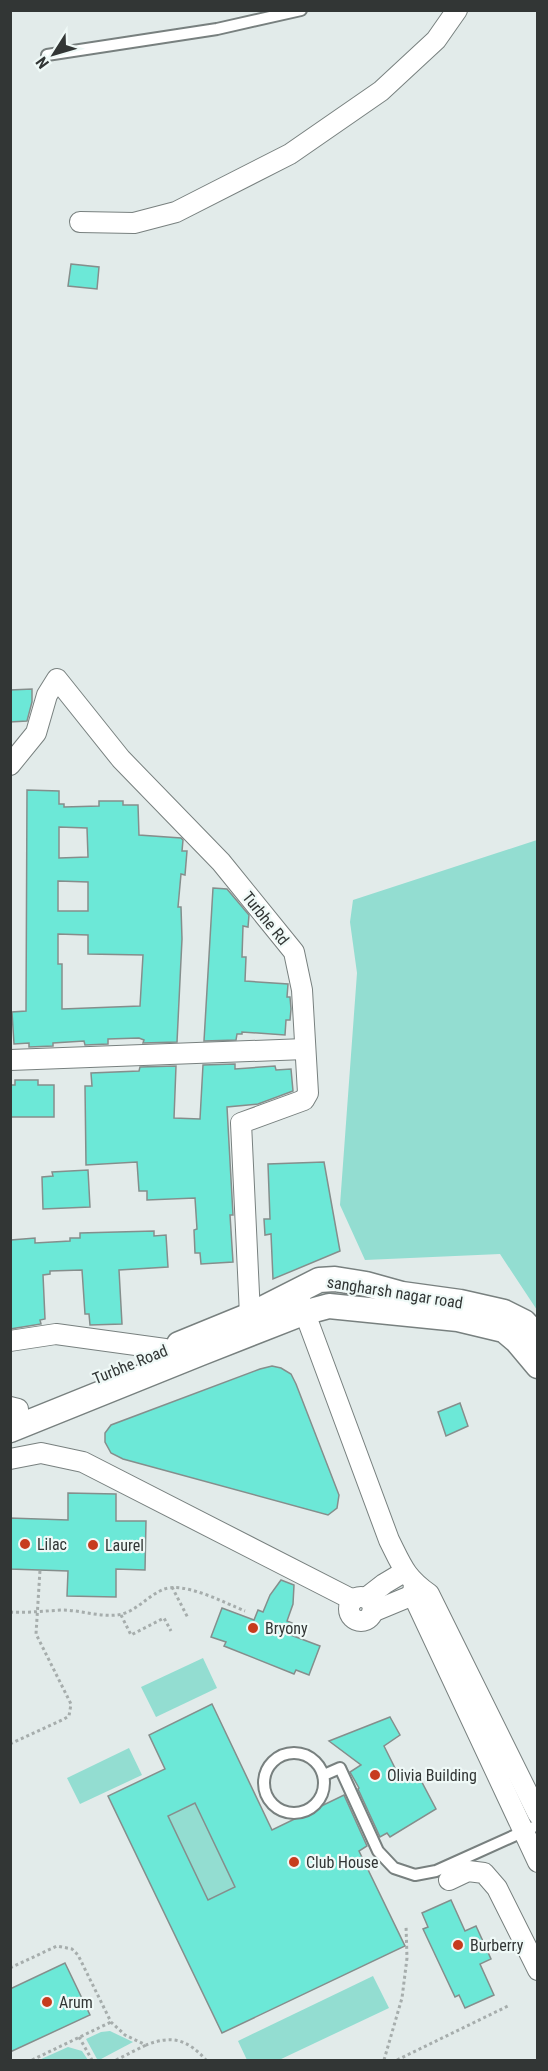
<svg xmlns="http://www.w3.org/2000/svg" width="548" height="2071" font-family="'Roboto Condensed',sans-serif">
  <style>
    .green { fill: #93ddd1 }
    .building { fill: #6ce8d7; stroke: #858e8c; stroke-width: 1.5; fill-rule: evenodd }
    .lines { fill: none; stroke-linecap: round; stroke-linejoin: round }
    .service-casing { stroke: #78807f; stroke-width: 14 }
    .minor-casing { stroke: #78807f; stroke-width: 22 }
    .tertiary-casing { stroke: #78807f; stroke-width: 27 }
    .path { stroke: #a6adac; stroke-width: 3; stroke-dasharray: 3 3; stroke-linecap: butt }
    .service { stroke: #fff; stroke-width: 10 }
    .minor { stroke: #fff; stroke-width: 20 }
    .tertiary { stroke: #fff; stroke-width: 24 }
    .poi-dot { fill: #c73c1e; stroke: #eff9f7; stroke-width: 2 }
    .labels { text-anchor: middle; stroke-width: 4.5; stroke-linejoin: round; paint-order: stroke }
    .street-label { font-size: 16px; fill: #323635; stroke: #eff9f7 }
    .poi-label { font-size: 16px; fill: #323635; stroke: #eff9f7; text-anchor: start }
  </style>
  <rect width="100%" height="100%" fill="#e2ebea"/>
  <g class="green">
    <path d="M 537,840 L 538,840 L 537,1310 L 500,1254 L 365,1260 L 340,1205 L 357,973 L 350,922 L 353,900 Z"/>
    <path d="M 203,1658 L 217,1688 L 156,1717 L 141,1687 Z"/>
    <path d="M 129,1748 L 142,1775 L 80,1804 L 67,1778 Z"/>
    <path d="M 195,1803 L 235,1887 L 208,1900 L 168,1816 Z"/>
    <path d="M 373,1976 L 389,2008 L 279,2060 L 247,2060 L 238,2041 Z"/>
    <path d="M 110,2031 L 133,2042 L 101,2059 L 97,2059 L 86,2039 L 101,2032 Z"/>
    <path d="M 68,2047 L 82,2051 L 88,2060 L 39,2060 Z"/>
  </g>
  <g class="building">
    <path d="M 71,264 L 99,267 L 97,289 L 68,286 Z"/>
    <path d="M 32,689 L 32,702 L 27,721 L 10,722 L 10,690 Z"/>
    <path d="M 27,790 L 59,791 L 59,804 L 64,804 L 64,807 L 99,806 L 99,801 L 123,801 L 123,805 L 138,805 L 139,835 L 181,838 L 183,840 L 182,851 L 187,851 L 185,875 L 181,874 L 178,907 L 181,907 L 182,939 L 177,1042 L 143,1043 L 144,1040 L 139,1038 L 108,1039 L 108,1044 L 85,1045 L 84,1041 L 53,1043 L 53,1046 L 29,1047 L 29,1043 L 14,1044 L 12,1012 L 26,1011 ZM 59,827 L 87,828 L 88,857 L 59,858 ZM 58,881 L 88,882 L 88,911 L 58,911 ZM 58,934 L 88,935 L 88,954 L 143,955 L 140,1006 L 62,1009 L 62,964 L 58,964 Z"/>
    <path d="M 213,888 L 227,889 L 249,915 L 248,927 L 243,926 L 242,957 L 246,957 L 245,981 L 288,984 L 287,997 L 290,997 L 291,1009 L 290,1020 L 286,1020 L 285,1035 L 242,1032 L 242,1034 L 237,1034 L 236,1040 L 204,1041 Z"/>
    <path d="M 235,1064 L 235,1069 L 275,1066 L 276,1070 L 291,1069 L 293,1091 L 258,1104 L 227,1107 L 233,1215 L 230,1215 L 233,1262 L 201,1264 L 200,1253 L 195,1253 L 194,1230 L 197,1229 L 195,1198 L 147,1200 L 147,1191 L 139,1191 L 137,1162 L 86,1165 L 85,1086 L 92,1086 L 91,1073 L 139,1071 L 140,1067 L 176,1066 L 174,1118 L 200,1119 L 203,1065 Z"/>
    <path d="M 15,1080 L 38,1080 L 38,1085 L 54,1085 L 54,1117 L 10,1117 L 10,1085 L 15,1085 Z"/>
    <path d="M 324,1162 L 340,1251 L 273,1279 L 271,1234 L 265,1235 L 264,1219 L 270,1219 L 268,1164 Z"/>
    <path d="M 88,1170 L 90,1207 L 43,1209 L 42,1177 L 53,1176 L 52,1172 Z"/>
    <path d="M 154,1231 L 154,1236 L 166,1235 L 168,1267 L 119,1270 L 122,1324 L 90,1325 L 89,1314 L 85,1314 L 82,1270 L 50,1271 L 50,1274 L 43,1275 L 45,1319 L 40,1320 L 41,1324 L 10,1329 L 11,1240 L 35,1238 L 35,1243 L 70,1241 L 70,1238 L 80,1238 L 80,1233 Z"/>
    <path d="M 272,1366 L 281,1368 L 291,1374 L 296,1384 L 339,1495 L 337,1508 L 328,1515 L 123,1459 L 111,1453 L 105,1442 L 105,1433 L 111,1425 L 260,1369 Z"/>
    <path d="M 460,1403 L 468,1426 L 446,1436 L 438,1412 Z"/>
    <path d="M 68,1493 L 116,1494 L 116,1521 L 146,1521 L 145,1570 L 116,1569 L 116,1597 L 67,1596 L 68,1571 L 10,1569 L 10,1518 L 68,1520 Z"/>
    <path d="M 281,1580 L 294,1585 L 293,1604 L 287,1621 L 292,1623 L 288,1634 L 320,1646 L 309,1675 L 296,1670 L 294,1674 L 224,1646 L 226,1642 L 211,1637 L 222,1608 L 254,1620 L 258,1610 L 263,1612 L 270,1595 Z"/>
    <path d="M 212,1704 L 272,1830 L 344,1795 L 367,1846 L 359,1851 L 405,1946 L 222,2033 L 108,1796 L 165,1769 L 149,1735 ZM 195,1803 L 235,1887 L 208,1900 L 168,1816 Z"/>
    <path d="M 390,1717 L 400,1735 L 384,1746 L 400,1778 L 416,1771 L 436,1809 L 390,1837 L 387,1833 L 380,1837 L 358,1789 L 359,1788 L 350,1772 L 361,1765 L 329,1741 Z"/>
    <path d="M 451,1900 L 465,1931 L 476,1926 L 491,1959 L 480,1964 L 494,1995 L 465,2008 L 459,1995 L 455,1997 L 423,1929 L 428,1927 L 422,1913 Z"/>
    <path d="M 65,1963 L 90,2015 L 10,2052 L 10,1989 Z"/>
  </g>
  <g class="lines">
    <g class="service-casing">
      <g id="service">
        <path d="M 47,55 L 217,29 L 301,10"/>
        <circle cx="294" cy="1783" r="30"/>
        <path d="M 324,1775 L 340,1768 L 378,1851 L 394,1868 L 415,1875 L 436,1871 L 538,1825"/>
      </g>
    </g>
    <g class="minor-casing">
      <g id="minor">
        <path d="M 80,222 L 134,223 L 176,212 L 290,154 L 381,91 L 436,40 L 457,10"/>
        <path d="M 10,765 L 36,733 L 47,695 L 57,679 L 121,759 L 221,862 L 294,952 L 302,990 L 308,1093 L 304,1100 L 241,1123 L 250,1315"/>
        <path d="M 10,1060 L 305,1049"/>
        <path d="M 300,1300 L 389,1540 C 402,1566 405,1577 429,1594 L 538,1814"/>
        <path d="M 10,1341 L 56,1334 L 165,1349"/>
        <path d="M 10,1407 L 18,1409"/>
        <path d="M 10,1459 L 41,1453 L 83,1462 L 353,1600"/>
        <path d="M 414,1583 L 413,1595 L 538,1862"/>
        <circle cx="361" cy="1609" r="12"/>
        <path d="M 366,1598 L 384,1584 L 404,1572"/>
        <path d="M 372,1612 L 413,1595"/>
        <path d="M 449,1880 L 468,1871 L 484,1873 L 497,1888 L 538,1970"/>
      </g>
    </g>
    <g class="tertiary-casing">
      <g id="tertiary">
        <path d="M 179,1344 L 250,1315 L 319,1280 L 335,1279 L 366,1284 L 402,1294 L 460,1302 L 504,1312 L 524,1322 L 538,1337"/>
        <path d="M 10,1430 L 201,1353 L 303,1313 L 329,1306 L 458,1319 L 504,1330 L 517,1341 L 538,1366"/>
      </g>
    </g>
    <g class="path">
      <path d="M 172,1587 L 188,1618"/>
      <path d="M 10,1612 C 28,1613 44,1611 62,1610 C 80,1610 99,1617 117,1615 C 135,1613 146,1597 162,1590 C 182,1580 225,1603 245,1611"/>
      <path d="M 121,1615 L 131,1635 L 164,1618 L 171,1631"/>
      <path d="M 10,1744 L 64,1719 L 69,1716 L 71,1704 L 36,1634 L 40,1570"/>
      <path d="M 10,1968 L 57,1946 L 72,1949 L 78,1955 L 111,2022 L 125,2035 L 146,2045 C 172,2035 187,2039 206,2060"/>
      <path d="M 79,2037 L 92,2060"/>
      <path d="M 32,2060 L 111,2022"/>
      <path d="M 116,2060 L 146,2045"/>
      <path d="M 384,2060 L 402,1998 L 407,1958 L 406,1925"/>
      <path d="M 397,2060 L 510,2005"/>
    </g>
    <use href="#service" class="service"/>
    <use href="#minor" class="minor"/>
    <use href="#tertiary" class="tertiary"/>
  </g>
  <g class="poi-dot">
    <circle cx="25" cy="1544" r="6"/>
    <circle cx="93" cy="1545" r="6"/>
    <circle cx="253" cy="1628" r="6"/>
    <circle cx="375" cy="1775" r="6"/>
    <circle cx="294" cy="1862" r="6"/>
    <circle cx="458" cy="1945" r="6"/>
    <circle cx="47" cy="2002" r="6"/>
  </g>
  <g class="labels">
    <g class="street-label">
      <text transform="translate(266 918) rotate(51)" y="6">Turbhe Rd</text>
      <text transform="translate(395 1292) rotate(9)" y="6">sangharsh nagar road</text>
      <text transform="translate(130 1364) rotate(-22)" y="6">Turbhe Road</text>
    </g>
    <g class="poi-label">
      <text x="37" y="1550">Lilac</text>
      <text x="105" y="1551">Laurel</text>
      <text x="265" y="1634">Bryony</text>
      <text x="387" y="1781">Olivia Building</text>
      <text x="306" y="1868">Club House</text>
      <text x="470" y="1951">Burberry</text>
      <text x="59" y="2008">Arum</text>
    </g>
  </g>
  <rect width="548" height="2071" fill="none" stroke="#323635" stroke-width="24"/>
  <g transform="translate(54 54) rotate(233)" stroke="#eff9f7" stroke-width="4.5" paint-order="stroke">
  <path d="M0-4.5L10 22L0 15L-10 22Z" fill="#323635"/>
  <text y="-9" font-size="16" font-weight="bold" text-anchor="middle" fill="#323635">N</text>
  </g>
</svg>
